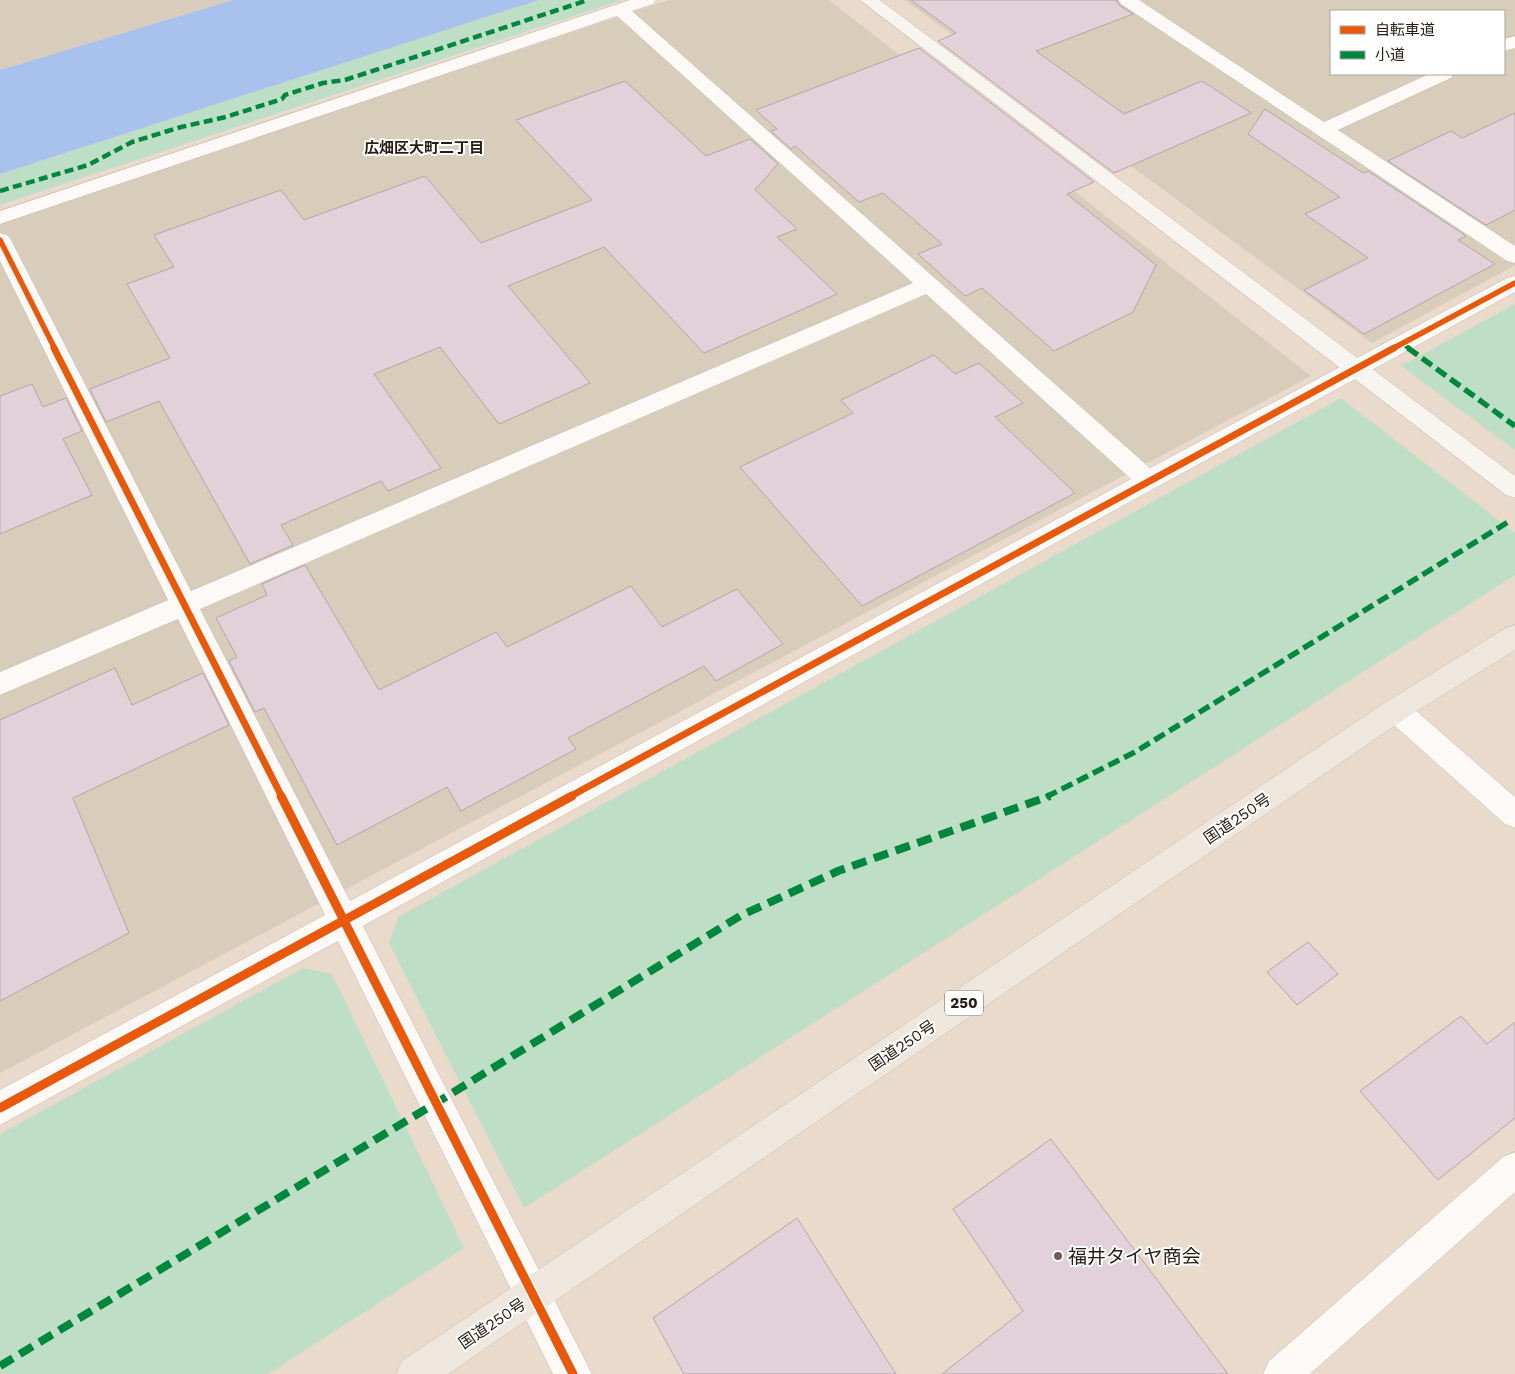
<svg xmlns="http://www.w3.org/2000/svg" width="1515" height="1374" font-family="'Work Sans','Noto Sans JP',sans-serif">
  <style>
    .industrial { fill: #d8ccba; fill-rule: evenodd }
    .green { fill: #bfdec6 }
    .water { fill: #a9c1ed }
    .building { fill: #e2d1d9; stroke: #b2a7a6 }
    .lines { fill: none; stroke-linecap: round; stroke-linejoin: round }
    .street-casing { stroke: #c3b7ac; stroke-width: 1 }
    .secondary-casing { stroke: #c3b7ac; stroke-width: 1 }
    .highway-casing { stroke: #c4bcb5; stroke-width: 1 }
    .street { fill: #fcf9f7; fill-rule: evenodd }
    .secondary { fill: #f8f4f0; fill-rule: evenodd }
    .highway { fill: #efe7de; fill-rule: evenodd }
    .quiet-far2 { stroke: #00873e; stroke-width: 4.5; stroke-dasharray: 9 4.5; stroke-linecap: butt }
    .quiet-far1 { stroke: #00873e; stroke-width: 5.5; stroke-dasharray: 12 5.5; stroke-linecap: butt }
    .quiet { stroke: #00873e; stroke-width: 8; stroke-dasharray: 15 8; stroke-linecap: butt }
    .cycleway-far2-casing { stroke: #fff; stroke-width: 8 }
    .cycleway-far1-casing { stroke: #fff; stroke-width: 10 }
    .cycleway-casing { stroke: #fff; stroke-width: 12 }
    .cycleway-far2 { stroke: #e8590c; stroke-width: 5.5 }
    .cycleway-far1 { stroke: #e8590c; stroke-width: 7 }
    .cycleway { stroke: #e8590c; stroke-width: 9 }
    .poi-dot { fill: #6b5e53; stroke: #fff; stroke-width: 2 }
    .labels { text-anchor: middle; stroke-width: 4; stroke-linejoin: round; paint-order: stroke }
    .far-neighbourhood-label { font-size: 15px; font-weight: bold; fill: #261c12; stroke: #fff }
    .shield { fill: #fff; stroke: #676059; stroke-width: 1 }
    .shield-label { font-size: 15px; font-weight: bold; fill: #261c12 }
    .street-label { font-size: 16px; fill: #261c12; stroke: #fff }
    .near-poi-label { font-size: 19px; fill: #261c12; stroke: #fff; text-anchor: start }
  </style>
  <rect width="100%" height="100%" fill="#eadacb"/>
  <g class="industrial">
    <path d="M 0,0 L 233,0 L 0,70 Z"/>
    <path d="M 669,0 L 829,0 L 1311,376 L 0,1073 L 0,223 Z"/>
    <path d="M 905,0 L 1515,0 L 1515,265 L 1372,343 ZM 1331,11 L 1504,11 L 1504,74 L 1331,74 Z"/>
  </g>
  <g class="green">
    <path d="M 539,0 L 622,0 L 0,205 L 0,174 Z"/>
    <path d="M 1515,304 L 1515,450 L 1401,366 Z"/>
    <path d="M 1341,398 L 1515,533 L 1515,575 L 524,1208 L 389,943 L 398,917 Z"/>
    <path d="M 303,968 L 332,974 L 464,1248 L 268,1374 L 0,1374 L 0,1134 Z"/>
  </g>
  <path class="water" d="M 233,0 L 539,0 L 0,174 L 0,70 Z"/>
  <g class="building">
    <path d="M 911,0 L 1116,0 L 1120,6 L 1133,14 L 1036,51 L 1124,114 L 1202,81 L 1251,113 L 1114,173 L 938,41 L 956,33 Z"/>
    <path d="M 919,48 L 1094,182 L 1067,194 L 1156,265 L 1133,312 L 1054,351 L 982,288 L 965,296 L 918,254 L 942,244 L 883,193 L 859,202 L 795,146 L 791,149 L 771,131 L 777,129 L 756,110 Z"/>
    <path d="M 625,81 L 706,156 L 750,139 L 778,164 L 755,190 L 797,229 L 777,237 L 837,294 L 704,353 L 604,247 L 508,286 L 590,383 L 499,424 L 440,347 L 374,374 L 441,468 L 388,491 L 381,481 L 281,525 L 293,545 L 250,564 L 159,401 L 106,422 L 90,389 L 170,358 L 127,284 L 174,267 L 154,235 L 281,190 L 304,220 L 425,176 L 481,243 L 592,200 L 516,120 Z"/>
    <path d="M 1265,109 L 1363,173 L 1368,171 L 1466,236 L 1458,240 L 1495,264 L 1364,334 L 1304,290 L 1368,258 L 1305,214 L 1340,197 L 1248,134 Z"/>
    <path d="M 1515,113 L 1515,210 L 1486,225 L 1388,161 L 1451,131 L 1462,138 Z"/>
    <path d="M 934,355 L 955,374 L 979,363 L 1023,403 L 995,417 L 1075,493 L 862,606 L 740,467 L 853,413 L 841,400 Z"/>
    <path d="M 32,384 L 43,407 L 66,398 L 82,431 L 63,439 L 92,495 L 0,534 L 0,396 Z"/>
    <path d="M 305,565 L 379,690 L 496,632 L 507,647 L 631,586 L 662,627 L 737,589 L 783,644 L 716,681 L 704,666 L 568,738 L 576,749 L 461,811 L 447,787 L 337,845 L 264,708 L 255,712 L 229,661 L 237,657 L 216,618 L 267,595 L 262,584 Z"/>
    <path d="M 115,668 L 132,705 L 203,673 L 229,725 L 73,798 L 129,933 L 0,1001 L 0,720 Z"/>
    <path d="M 1308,942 L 1338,974 L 1297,1005 L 1267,972 Z"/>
    <path d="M 1461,1016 L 1487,1044 L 1515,1022 L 1515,1118 L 1438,1180 L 1360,1091 Z"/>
    <path d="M 1051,1139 L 1228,1374 L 942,1374 L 1023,1311 L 953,1209 Z"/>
    <path d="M 797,1218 L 896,1374 L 684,1374 L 653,1318 Z"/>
  </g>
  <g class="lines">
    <g class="street-casing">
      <g id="street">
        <path d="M 630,0 L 656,0 L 653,4 L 632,11 L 1150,468 L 1507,278 L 1515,276 L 1515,292 L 1144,494 L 363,926 L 592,1374 L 553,1374 L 338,941 L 0,1125 L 0,1090 L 325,915 L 178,619 L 0,695 L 0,672 L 168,600 L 0,261 L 0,233 L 7,235 L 11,240 L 191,591 L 913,283 L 617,16 L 0,224 L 0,211 ZM 926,294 L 1131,479 L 350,901 L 200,609 Z"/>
        <path d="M 1118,0 L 1139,0 L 1324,122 L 1429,74 L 1453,74 L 1451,78 L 1338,130 L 1515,246 L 1515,263 L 1507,261 L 1121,4 Z"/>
        <path d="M 1515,36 L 1515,48 L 1504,51 L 1504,39 Z"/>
        <path d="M 1396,698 L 1406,702 L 1515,797 L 1515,828 L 1505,824 L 1386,718 L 1382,710 L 1386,702 Z"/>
        <path d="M 1515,1152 L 1515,1192 L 1310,1374 L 1263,1374 L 1269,1361 L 1503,1157 Z"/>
      </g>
    </g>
    <g class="secondary-casing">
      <path id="secondary" d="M 860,0 L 880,0 L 1515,476 L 1515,498 L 1506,495 Z"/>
    </g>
    <g class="highway-casing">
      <path id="highway" d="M 1515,625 L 1515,650 L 1406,718 L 448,1374 L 396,1374 L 402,1361 L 1386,702 L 1506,628 Z"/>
    </g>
    <use href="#street" class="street"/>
    <use href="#secondary" class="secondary"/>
    <use href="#highway" class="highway"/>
    <g class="quiet-far2">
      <path d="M 0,191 L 88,165 L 132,142 L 181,127 L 226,117 L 282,99 L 285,95 L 323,83 L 345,80 L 588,0"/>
      <path d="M 1402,343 L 1410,349"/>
    </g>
    <g class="quiet-far1">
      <path d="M 1408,348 L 1515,426"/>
      <path d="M 1046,797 L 1135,752 L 1508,522"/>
    </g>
    <path class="quiet" d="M 0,1366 L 436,1103 L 740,916 L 838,871 L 1050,796"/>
    <g class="cycleway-far2-casing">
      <g id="cycleway-far2">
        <path d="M 0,240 L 55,349"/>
        <path d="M 1392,349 L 1515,283"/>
      </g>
    </g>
    <g class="cycleway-far1-casing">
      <g id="cycleway-far1">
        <path d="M 54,348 L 282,797"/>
        <path d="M 569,797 L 1394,348"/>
      </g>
    </g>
    <g class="cycleway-casing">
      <g id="cycleway">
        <path d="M 281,796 L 573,1374"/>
        <path d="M 0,1108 L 572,796"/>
      </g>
    </g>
    <use href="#cycleway-far2" class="cycleway-far2"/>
    <use href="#cycleway-far1" class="cycleway-far1"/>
    <use href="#cycleway" class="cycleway"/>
  </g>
  <circle class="poi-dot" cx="1058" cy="1256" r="5"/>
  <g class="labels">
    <g class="far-neighbourhood-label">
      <text x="424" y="153">広畑区大町二丁目</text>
    </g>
    <rect class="shield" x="945" y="990.5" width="38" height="25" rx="4"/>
    <g class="shield-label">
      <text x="964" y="1008">250</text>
    </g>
    <g class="street-label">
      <text transform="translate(1237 818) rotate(-34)" y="6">国道250号</text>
      <text transform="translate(902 1045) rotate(-34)" y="6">国道250号</text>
      <text transform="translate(492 1323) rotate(-34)" y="6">国道250号</text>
    </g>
    <g class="near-poi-label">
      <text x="1068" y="1263">福井タイヤ商会</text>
    </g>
  </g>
  <rect x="1330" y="10" width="175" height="65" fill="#ffffff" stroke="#a8a4a0"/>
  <rect x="1340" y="26" width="25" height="8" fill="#e8590c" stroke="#a8a4a0"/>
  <text x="1375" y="35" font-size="15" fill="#261c12">自転車道</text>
  <rect x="1340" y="51" width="25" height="8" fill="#00873e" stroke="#a8a4a0"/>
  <text x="1375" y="60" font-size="15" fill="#261c12">小道</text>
</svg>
